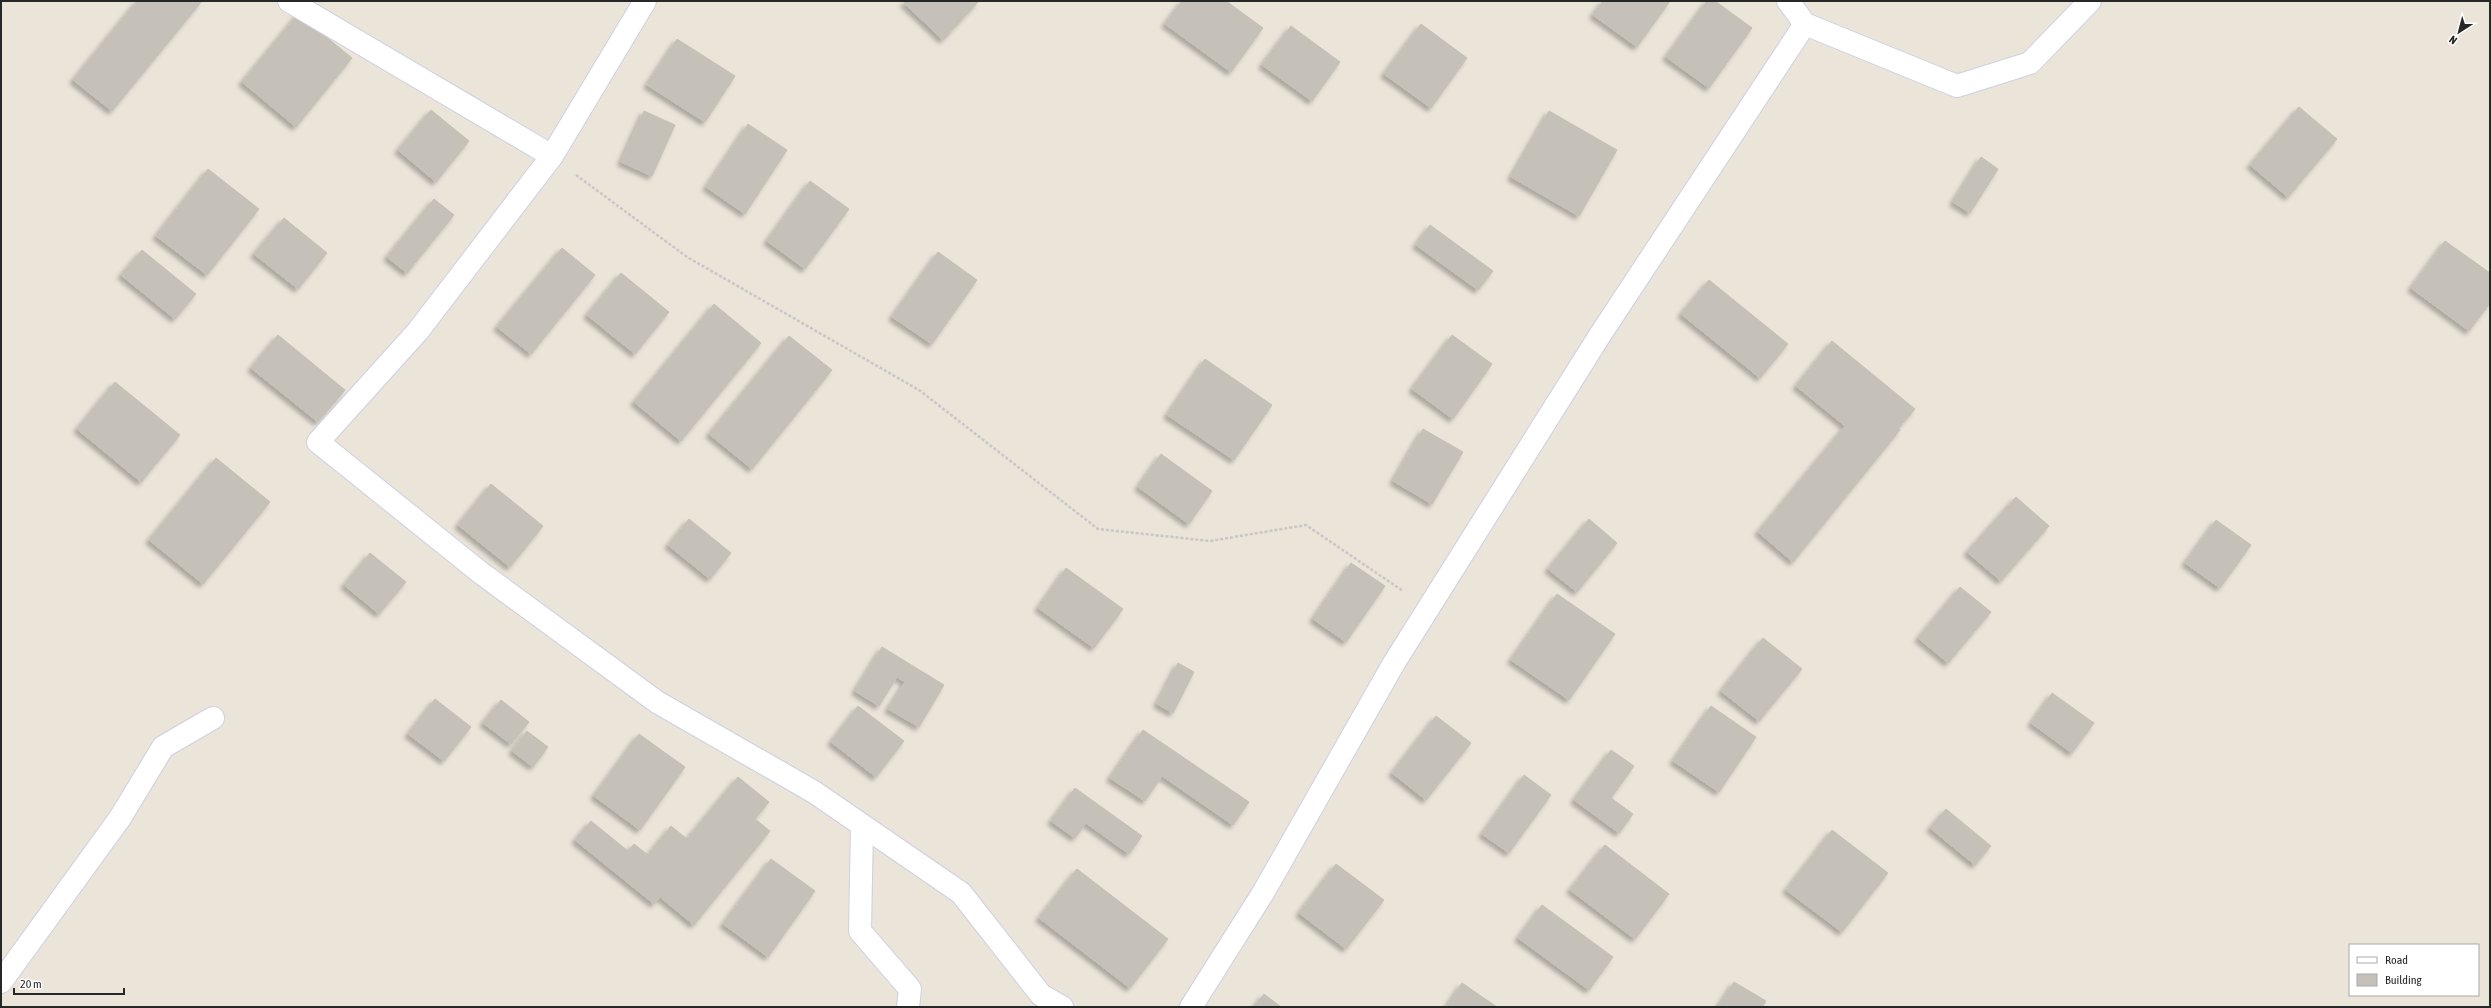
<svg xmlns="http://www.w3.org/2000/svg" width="2491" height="1008" font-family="'Asap Condensed',sans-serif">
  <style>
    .building { fill: #c5c1b9; stroke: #c5c0b3; filter: url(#shadow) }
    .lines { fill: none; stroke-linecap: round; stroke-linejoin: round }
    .minor-casing { stroke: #ced0e1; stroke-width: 24 }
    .path { stroke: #c7c7c7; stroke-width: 2.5; stroke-dasharray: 3 2; stroke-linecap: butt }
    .minor { stroke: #fff; stroke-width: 22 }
  </style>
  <defs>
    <filter id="shadow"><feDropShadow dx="-3.5" dy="3.5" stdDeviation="2" flood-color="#0004"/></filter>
  </defs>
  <rect width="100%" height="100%" fill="#eae4d9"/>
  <g class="building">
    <path d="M 137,1 L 202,1 L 112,111 L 73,80 Z"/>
    <path d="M 905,1 L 979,1 L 943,40 L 904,3 Z"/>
    <path d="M 1182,1 L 1226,1 L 1263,28 L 1231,72 L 1165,24 Z"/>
    <path d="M 1603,1 L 1670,1 L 1637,47 L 1593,15 Z"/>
    <path d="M 1707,1 L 1715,1 L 1752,28 L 1709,88 L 1666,57 Z"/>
    <path d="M 298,14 L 352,58 L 296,127 L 242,82 Z"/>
    <path d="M 1421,24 L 1467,58 L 1431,108 L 1384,74 Z"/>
    <path d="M 1291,26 L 1340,62 L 1312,101 L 1262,65 Z"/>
    <path d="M 677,39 L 735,76 L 705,122 L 647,85 Z"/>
    <path d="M 2299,107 L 2337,139 L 2288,197 L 2250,165 Z"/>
    <path d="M 431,110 L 469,141 L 436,182 L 398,150 Z"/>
    <path d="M 644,111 L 675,125 L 652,176 L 621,162 Z"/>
    <path d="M 1549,111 L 1617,150 L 1579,216 L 1511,177 Z"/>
    <path d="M 748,124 L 787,150 L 745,214 L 706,187 Z"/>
    <path d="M 1981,157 L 1998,169 L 1970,213 L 1953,202 Z"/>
    <path d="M 208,169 L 259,209 L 207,275 L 156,236 Z"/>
    <path d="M 810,181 L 849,209 L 805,269 L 767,241 Z"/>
    <path d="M 434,199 L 454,215 L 407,273 L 387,257 Z"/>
    <path d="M 284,218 L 327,253 L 298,289 L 254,254 Z"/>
    <path d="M 1430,225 L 1493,271 L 1478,290 L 1416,245 Z"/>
    <path d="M 2445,241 L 2490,273 L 2490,303 L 2469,331 L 2411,288 Z"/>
    <path d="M 562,248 L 595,275 L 531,354 L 497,327 Z"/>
    <path d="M 142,250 L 196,294 L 175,319 L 121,275 Z"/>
    <path d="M 938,252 L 977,280 L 932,344 L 892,317 Z"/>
    <path d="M 621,273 L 669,312 L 635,354 L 587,315 Z"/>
    <path d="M 1709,280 L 1788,344 L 1760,378 L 1681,314 Z"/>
    <path d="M 714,304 L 761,343 L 681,441 L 634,402 Z"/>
    <path d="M 278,335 L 345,390 L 318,422 L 251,368 Z"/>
    <path d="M 1452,335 L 1492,364 L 1453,419 L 1412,389 Z"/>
    <path d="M 789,336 L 832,370 L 752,469 L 709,434 Z"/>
    <path d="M 1832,341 L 1915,409 L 1898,429 L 1900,430 L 1793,562 L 1758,532 L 1845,426 L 1796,386 Z"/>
    <path d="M 1205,359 L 1272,405 L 1234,460 L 1167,415 Z"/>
    <path d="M 115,382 L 180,435 L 141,482 L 77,429 Z"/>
    <path d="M 1423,429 L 1463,452 L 1432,504 L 1393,481 Z"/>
    <path d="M 1161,454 L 1212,491 L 1189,524 L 1138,487 Z"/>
    <path d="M 216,458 L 270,502 L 203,584 L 149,540 Z"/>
    <path d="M 491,484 L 543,526 L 510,567 L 458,525 Z"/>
    <path d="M 2016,497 L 2049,526 L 2001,581 L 1967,552 Z"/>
    <path d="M 689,519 L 731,553 L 710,579 L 668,545 Z"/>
    <path d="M 1589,519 L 1617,543 L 1577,592 L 1548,569 Z"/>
    <path d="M 2216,520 L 2251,545 L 2220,588 L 2185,563 Z"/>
    <path d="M 370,553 L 406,582 L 379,614 L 344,585 Z"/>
    <path d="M 1351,563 L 1385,586 L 1346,642 L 1313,619 Z"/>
    <path d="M 1066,568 L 1123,609 L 1094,648 L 1038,608 Z"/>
    <path d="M 1960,587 L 1991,612 L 1948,663 L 1918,638 Z"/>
    <path d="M 1557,594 L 1615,634 L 1569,700 L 1511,660 Z"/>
    <path d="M 1763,638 L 1802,669 L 1759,721 L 1721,691 Z"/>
    <path d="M 882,647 L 944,685 L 919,727 L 888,709 L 905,682 L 897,677 L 879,706 L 855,691 Z"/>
    <path d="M 1178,663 L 1194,672 L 1173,713 L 1157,704 Z"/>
    <path d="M 2052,693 L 2094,723 L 2072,753 L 2031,723 Z"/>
    <path d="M 435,699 L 471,727 L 444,761 L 408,734 Z"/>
    <path d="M 501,700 L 529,722 L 511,744 L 483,723 Z"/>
    <path d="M 858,706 L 904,741 L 876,777 L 831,742 Z"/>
    <path d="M 1711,706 L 1756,737 L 1719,792 L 1673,761 Z"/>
    <path d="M 1436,716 L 1471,743 L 1426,800 L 1392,773 Z"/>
    <path d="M 1143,730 L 1249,802 L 1233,825 L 1162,776 L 1145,801 L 1110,778 Z"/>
    <path d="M 527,731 L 548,747 L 533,767 L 512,751 Z"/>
    <path d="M 639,734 L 685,767 L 640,830 L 594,796 Z"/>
    <path d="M 1611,750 L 1634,766 L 1611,798 L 1633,814 L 1619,833 L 1574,800 Z"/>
    <path d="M 1524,775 L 1551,795 L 1509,853 L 1482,834 Z"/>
    <path d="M 738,777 L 769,802 L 755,819 L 770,831 L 694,925 L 660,897 L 654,904 L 575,840 L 591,821 L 628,851 L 634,844 L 648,855 L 671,826 L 687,839 Z"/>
    <path d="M 1075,788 L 1142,836 L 1129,854 L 1086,823 L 1075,838 L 1051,821 Z"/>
    <path d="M 1946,809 L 1991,846 L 1975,865 L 1930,828 Z"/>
    <path d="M 1832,830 L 1888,873 L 1842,932 L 1786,890 Z"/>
    <path d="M 1605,845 L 1669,894 L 1635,939 L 1570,890 Z"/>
    <path d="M 771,859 L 815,891 L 768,957 L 723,924 Z"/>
    <path d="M 1336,864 L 1384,900 L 1346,949 L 1299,913 Z"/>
    <path d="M 1077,869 L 1168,939 L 1130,988 L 1039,918 Z"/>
    <path d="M 1542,905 L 1613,957 L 1589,990 L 1518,938 Z"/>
    <path d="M 1734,982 L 1766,1001 L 1762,1007 L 1718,1007 Z"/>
    <path d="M 1462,983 L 1497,1007 L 1448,1007 L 1447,1006 Z"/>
    <path d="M 1264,994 L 1281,1007 L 1254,1007 Z"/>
  </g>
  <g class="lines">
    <g class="minor-casing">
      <g id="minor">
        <path d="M 289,1 L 552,156 L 645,1"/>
        <path d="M 1788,1 L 1805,24 L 1957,86 L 2030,63 L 2090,1"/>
        <path d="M 552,156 L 418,331 L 318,442 L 481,573 L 657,702 L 814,792 L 961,893 L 1041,995 L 1062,1007"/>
        <path d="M 862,826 L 860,931 L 910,989 L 908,1007"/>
        <path d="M 1,982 L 120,818 L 163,747 L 213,718"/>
        <path d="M 1191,1007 L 1263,893 L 1394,663 L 1600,335 L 1805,24"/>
      </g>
    </g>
    <path class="path" d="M 576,175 L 687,257 L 919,390 L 1098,529 L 1210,541 L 1306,525 L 1403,591"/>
    <use href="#minor" class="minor"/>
  </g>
  <rect width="2491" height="1008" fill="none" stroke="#272727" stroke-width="4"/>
  <rect x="2349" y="944" width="130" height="52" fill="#ffffff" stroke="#a9a9a9"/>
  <rect x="2357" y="957" width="20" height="6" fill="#ffffff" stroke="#a9a9a9"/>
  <text x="2385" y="964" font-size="12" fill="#272727">Road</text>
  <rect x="2357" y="974" width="20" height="12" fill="#c5c1b9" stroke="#a9a9a9"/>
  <text x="2385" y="984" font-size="12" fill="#272727">Building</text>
  <g transform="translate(2459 32) rotate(216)" stroke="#ffffff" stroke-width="3" paint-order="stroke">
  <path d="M0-3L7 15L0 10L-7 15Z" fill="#272727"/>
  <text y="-6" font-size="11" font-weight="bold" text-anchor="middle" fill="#272727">N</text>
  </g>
  <path d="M14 988v6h110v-6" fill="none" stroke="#272727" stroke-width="2"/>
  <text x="20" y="988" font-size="12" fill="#272727" stroke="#ffffff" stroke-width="3" paint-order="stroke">20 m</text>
</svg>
